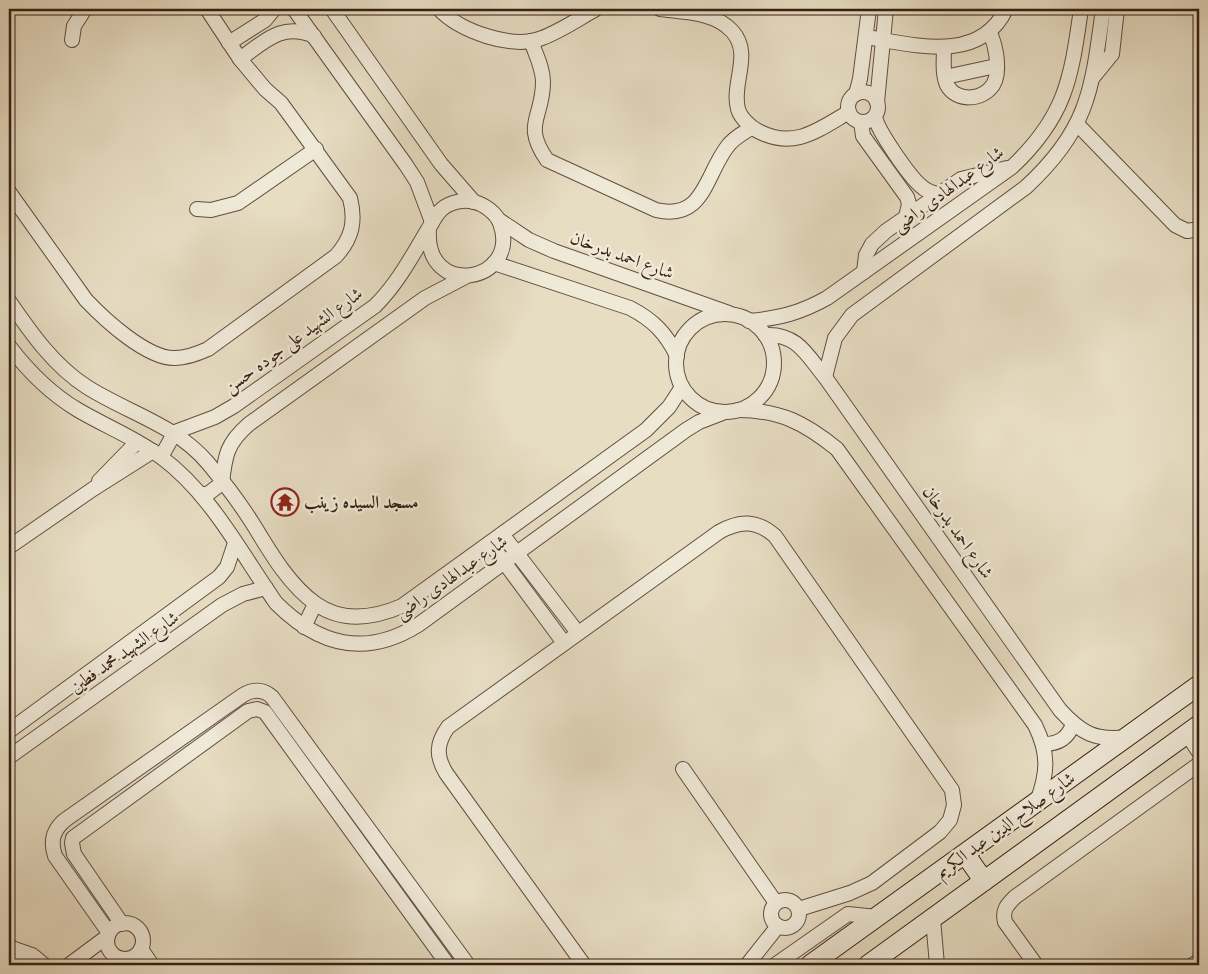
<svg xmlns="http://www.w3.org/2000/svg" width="1208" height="974" font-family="'Sorts Mill Goudy',Amiri,serif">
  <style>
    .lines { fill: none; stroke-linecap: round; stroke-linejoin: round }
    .street-casing { stroke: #634e3f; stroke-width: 16 }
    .secondary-casing { stroke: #371f13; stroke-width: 21 }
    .street { stroke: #efe9d8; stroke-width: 14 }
    .secondary { stroke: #efe9d8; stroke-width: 19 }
    .labels { text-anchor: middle; stroke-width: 5; stroke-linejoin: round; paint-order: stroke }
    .street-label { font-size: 18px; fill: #371f13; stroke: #efe9d8 }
    .poi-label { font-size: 18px; font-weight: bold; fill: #371f13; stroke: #efe9d8; text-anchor: start }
  </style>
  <rect width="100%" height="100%" fill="#e7ddc3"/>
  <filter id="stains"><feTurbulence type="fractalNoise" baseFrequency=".004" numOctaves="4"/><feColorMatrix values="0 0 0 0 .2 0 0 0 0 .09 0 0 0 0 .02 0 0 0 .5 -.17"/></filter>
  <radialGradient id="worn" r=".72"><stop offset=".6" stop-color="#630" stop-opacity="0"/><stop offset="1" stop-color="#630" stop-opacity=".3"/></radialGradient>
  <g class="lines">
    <g class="street-casing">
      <g id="street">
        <path d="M 294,9 L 406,165 L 417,182 L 432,222"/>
        <path d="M 332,9 L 441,164 L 474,202"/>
        <path d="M 439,9 C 460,31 512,50 542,38 C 561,31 578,19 596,9"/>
        <path d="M 660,9 C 684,12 715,12 732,31 C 753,54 731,83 738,109 C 740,117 750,127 758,131 C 794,150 818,130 849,112"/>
        <path d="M 866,37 C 914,45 980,64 1006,9"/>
        <path d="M 72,40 L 74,26 L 85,9"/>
        <path d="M 531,41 C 536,55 543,68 543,82 C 543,118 522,124 547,160 L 656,210 C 704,221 705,176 727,147 C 733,138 743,133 751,128"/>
        <path d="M 229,43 L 265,20 L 274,9"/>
        <path d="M 944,47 C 944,58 942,74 947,85 C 956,102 982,101 993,85 C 1001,72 996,46 990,33"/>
        <path d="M 240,59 C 265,41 282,22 314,36"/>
        <path d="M 1094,76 L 1112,54 L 1117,9"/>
        <path d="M 945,77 L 996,66"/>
        <circle cx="863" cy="107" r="15"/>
        <path d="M 856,94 L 860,79 L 869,9"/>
        <path d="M 877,102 L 886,9"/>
        <path d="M 875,117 C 878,131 909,176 921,186 C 926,191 932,193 939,194"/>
        <path d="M 861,122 L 863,136 L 907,197 L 909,204 L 906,217"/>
        <path d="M 1077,124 L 1175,225 L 1187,231 L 1199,229"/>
        <path d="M 9,192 L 86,300 C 104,319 147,359 175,358 C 187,358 197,354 208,349 L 336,256 C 352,238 356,222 350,198 L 281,103 L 265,89 L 240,59 L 207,9"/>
        <path d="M 197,209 L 211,210 L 238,203 L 316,149"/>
        <path d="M 499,220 L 529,240 L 554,251 L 729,313"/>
        <path d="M 494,263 L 630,308 C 653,320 666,333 677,356"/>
        <path d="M 864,272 L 866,255 L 872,244 L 886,231 L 961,179 L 1007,168"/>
        <path d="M 9,301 C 31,333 54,366 87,387 C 128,413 176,425 208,463 C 223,481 241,505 253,524 C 270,552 289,585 316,604 C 343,623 374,618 402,606 L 646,430 L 669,407 L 682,387"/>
        <circle cx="725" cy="363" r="49"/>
        <path d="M 749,321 C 780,318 800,313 827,298 L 1012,167 C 1066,116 1071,79 1081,9"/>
        <path d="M 765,335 C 797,333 807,355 825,377 L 1060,710 C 1081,733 1095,741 1127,737"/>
        <path d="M 9,346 C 28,371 51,394 78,410 C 105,426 136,438 161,457 C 211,494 241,553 276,603 C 318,645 365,658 418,625 L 686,430 L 699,422 L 725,412"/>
        <path d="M 825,377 L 835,338 L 852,315 L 1026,187 C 1089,129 1092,89 1103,9"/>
        <path d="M 738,410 C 780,410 805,423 837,449 L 1035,725 C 1049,754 1048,772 1037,802"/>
        <path d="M 161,457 L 175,432 L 215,417 L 234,406 L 375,306 C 397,284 411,258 427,231 C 432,224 435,215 442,209 C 450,202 464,199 474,202 C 484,204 496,213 500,223 C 522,282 424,301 429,229"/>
        <path d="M 99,481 L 137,442"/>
        <path d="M 201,495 L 209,493 L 222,483 C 225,455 227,443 249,424 L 425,298 L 467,276"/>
        <path d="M 502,534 L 578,633"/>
        <path d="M 490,543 L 564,643"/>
        <path d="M 9,547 L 93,489 L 153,451"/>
        <path d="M 304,627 L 315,604"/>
        <path d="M 9,731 L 219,577 L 227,567 L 235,543"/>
        <path d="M 1187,734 L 1199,752"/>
        <path d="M 1044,744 C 1059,744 1068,738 1073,724"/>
        <path d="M 9,757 L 222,605 L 243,594 L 266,588"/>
        <path d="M 683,769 L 776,903"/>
        <circle cx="785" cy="914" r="14"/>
        <path d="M 933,919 L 937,965"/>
        <circle cx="125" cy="941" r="18"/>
        <path d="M 122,924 L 74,854 L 72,843 L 73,838 L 248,711 L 257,709 L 265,712 L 448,965"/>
        <path d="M 109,933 L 55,856 C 50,841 53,830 65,820 L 243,695 C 253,689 263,689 272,697 L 468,965"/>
        <path d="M 9,947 L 32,955 L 44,965"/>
        <path d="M 141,949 L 152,965"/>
        <path d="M 69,965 L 108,936"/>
        <path d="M 584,965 L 446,773 C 436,756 436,744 448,727 L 719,532 C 740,520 757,520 775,536 L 943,777 L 952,790 L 954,805 L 950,820 L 940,832 L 872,883 L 850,893 L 799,909"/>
        <path d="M 747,965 L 778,926"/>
        <path d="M 775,965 L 848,914 L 877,917"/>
        <path d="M 1036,965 L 1005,922 C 1002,910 1007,905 1015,897 L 1199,764"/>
        <path d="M 1193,965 L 1199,961"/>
      </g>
    </g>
    <g class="secondary-casing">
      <g id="secondary">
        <path d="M 965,854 L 984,881"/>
        <path d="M 9,953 L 18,965"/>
        <path d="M 810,965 L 1199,685"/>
        <path d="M 868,965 L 1199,725"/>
      </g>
    </g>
    <use href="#street" class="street"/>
    <use href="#secondary" class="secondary"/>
  </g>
  <defs>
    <g id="temple-ring" transform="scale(1.4375)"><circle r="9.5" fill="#efe9d8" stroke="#8f2418" stroke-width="1.5"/><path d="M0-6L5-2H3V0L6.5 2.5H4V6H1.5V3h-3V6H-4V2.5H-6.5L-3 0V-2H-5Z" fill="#8f2418"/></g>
  </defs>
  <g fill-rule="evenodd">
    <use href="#temple-ring" x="285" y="502"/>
  </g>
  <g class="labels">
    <g class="street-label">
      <text transform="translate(948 189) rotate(-36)" y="6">شارع عبدالهادى راضى</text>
      <text transform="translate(622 255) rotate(20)" y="6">شارع احمد بدرخان</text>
      <text transform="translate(293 340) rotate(-36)" y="6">شارع الشهيد على جوده حسن</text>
      <text transform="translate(958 532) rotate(55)" y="6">شارع احمد بدرخان</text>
      <text transform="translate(451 577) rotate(-35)" y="6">شارع عبدالهادى راضى</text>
      <text transform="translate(124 652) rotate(-35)" y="6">شارع الشهيد محمد فطين</text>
      <text transform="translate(1005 825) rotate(-36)" y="6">شارع صلاح الدين عبد الكريم</text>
    </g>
    <g class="poi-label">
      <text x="304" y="508">مسجد السيده زينب</text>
    </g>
  </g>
  <rect width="1208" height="974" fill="none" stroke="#e7ddc3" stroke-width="30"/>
  <rect x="10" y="10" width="1188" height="954" fill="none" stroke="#371f13" stroke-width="2.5"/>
  <rect x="15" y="15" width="1178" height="944" fill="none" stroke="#371f13"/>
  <rect width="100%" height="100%" filter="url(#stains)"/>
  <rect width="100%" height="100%" fill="url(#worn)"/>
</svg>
